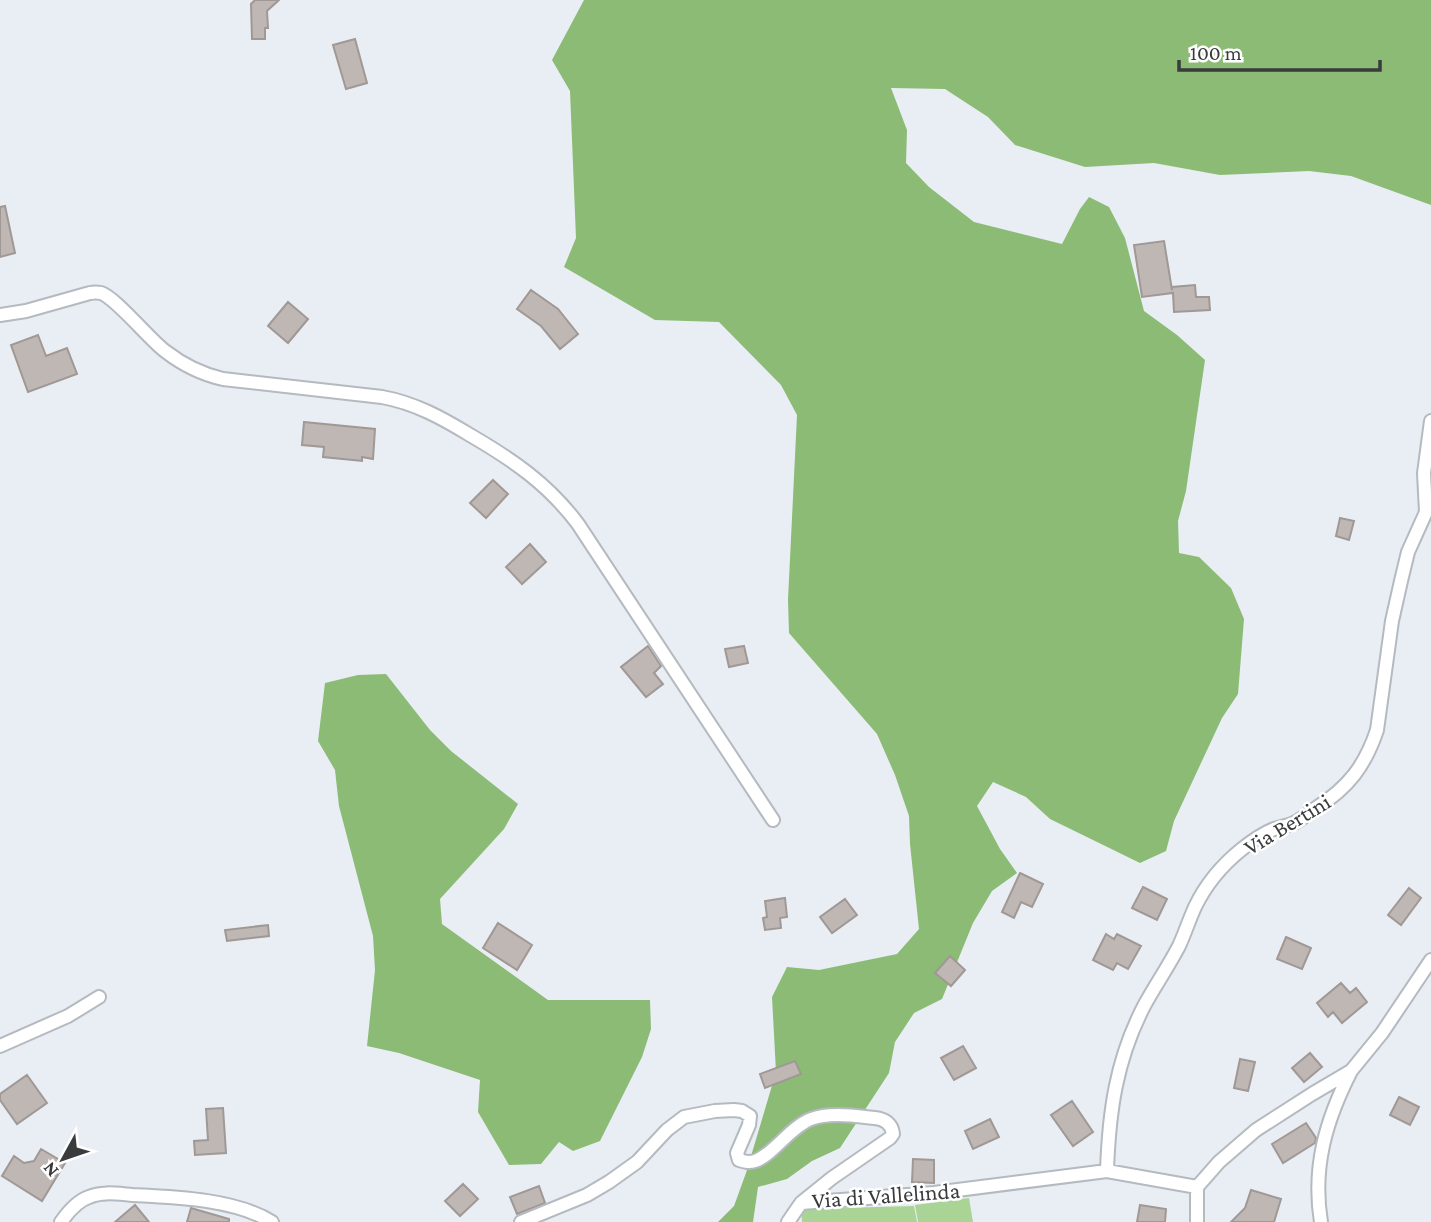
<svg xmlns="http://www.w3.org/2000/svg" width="1431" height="1222" font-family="'Crimson Pro',serif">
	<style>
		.green { fill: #a9d495 }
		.forest { fill: #8bbb75 }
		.building { fill: #bfb7b4; stroke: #a09895; stroke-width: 2 }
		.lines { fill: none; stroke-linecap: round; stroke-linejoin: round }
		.street-casing { stroke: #b4babf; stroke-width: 16 }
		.street { stroke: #fff; stroke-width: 12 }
		.labels { text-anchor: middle; stroke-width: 5; stroke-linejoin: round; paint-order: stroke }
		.street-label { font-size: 23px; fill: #393b3d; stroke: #fff }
	</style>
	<rect width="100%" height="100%" fill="#e9eef4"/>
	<path class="green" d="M969,1198L973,1222H918L915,1205Z
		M914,1206L917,1222H802L801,1209Z"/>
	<path class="forest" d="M584,0H1431V205L1351,176L1309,171L1220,175L1154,163L1085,167L1015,145L988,117L945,89L891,88L907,130L906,163L929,187L974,222L1062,244L1080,209L1089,197L1109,207L1125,238L1144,311L1177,335L1205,360L1186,491L1178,521L1179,553L1199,557L1231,588L1244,619L1238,694L1222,718L1174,821L1166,851L1140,863L1050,819L1026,797L993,782L977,806L1000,849L1017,873L992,891L973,923L942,999L914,1013L895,1042L889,1073L840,1148L812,1161L787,1179L758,1187L753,1222H718L734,1206L746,1173L776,1072L772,997L787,967L819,970L897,954L919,929L910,844L909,816L895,775L877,734L789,633L788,600L797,415L781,385L719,322L655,320L564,267L576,238L570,91L552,60Z
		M386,674L430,730L451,751L518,804L504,829L440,899L442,924L548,1000H650L651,1029L642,1057L600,1141L573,1151L559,1142L541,1164L509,1165L478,1112L480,1080L399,1053L367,1046L375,970L373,936L339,806L335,770L318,741L325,683L358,675Z"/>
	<path class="building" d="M255,0H279L267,11L268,28H265V39H252L251,4Z
		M355,39L367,83L346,89L333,45Z
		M5,206L15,253L0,257V207Z
		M1164,241L1172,290V287L1195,285L1196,297H1209L1210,310L1174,312L1173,293L1142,297L1134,245Z
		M531,290L558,309L578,334L560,349L541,326L517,309Z
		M288,302L308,319L288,343L268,326Z
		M38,335L46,356L67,348L77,374L28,392L11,345Z
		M304,422L375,429L373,459L362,457V461L323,457L324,447L302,445Z
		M493,480L508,494L486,518L470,503Z
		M1340,518L1354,521L1349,540L1336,536Z
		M530,544L546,562L522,584L506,567Z
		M648,646L661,666L654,673L663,684L646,697L621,667Z
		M744,646L748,663L729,667L725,649Z
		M1020,873L1043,884L1032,907L1021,902L1014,918L1002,912Z
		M1143,887L1167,899L1157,920L1132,908Z
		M1409,888L1421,898L1401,925L1388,915Z
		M785,898L787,917L780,918L781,928L765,930L763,918L767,917L765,901Z
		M845,899L857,915L832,933L820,917Z
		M498,923L532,945L517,970L483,948Z
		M268,925L269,936L227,941L225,930Z
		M1106,934L1114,939L1117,934L1141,946L1128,969L1117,963L1113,970L1093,960Z
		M1286,937L1311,948L1302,969L1277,959Z
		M950,956L965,970L951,986L935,973Z
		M1341,983L1350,993L1356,988L1367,1002L1342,1023L1333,1012L1328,1017L1317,1003Z
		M963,1046L976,1068L954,1080L941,1058Z
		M1310,1053L1322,1067L1304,1082L1292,1068Z
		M1240,1059L1255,1062L1248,1091L1234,1088Z
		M795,1061L801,1074L765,1088L760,1074Z
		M27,1075L47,1103L17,1124L0,1100V1094Z
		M1399,1097L1419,1107L1410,1125L1390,1115Z
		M1072,1101L1093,1132L1073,1146L1051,1115Z
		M223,1108L226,1153L195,1155L194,1141L208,1140L206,1109Z
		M990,1119L999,1137L973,1149L965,1131Z
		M1306,1123L1316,1138L1315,1143L1283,1163L1272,1144Z
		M41,1149L65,1163L42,1201L2,1176L14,1156L24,1163L34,1161Z
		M913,1159L934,1160V1183L912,1182Z
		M463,1184L478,1199L460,1216L445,1201Z
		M539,1186L545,1203L517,1214L510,1197Z
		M1251,1190L1281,1199L1274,1222H1231L1245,1208Z
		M135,1205L149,1222H115Z
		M1140,1205L1166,1209L1165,1222H1137Z
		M191,1208L229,1219V1222H187Z"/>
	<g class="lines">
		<defs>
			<path id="street" d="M0,315L26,311L90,293C95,292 96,292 101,293C116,298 149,339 165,351C183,365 201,374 223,379L382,397C415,403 442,418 470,435C513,460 548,484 578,524L773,820
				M0,1046L68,1016L99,997
				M1107,1171C1109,1112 1116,1060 1144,1006C1155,986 1168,967 1179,946C1185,933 1189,920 1195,907C1206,884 1222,865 1242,849C1252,841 1262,834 1274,829C1280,827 1287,826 1294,823C1302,819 1309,813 1316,808C1348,788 1365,766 1377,730L1392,621L1401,581L1408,552L1426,512L1424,473L1431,421
				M1197,1187V1222
				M61,1222C68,1212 77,1201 89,1197C102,1191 119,1194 133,1195C175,1197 235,1199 272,1222
				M521,1222L587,1195L609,1182L637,1162L667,1130L684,1117L715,1111L734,1110L742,1111L750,1116L749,1125L737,1153L739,1160C745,1162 749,1163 755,1161C773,1155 790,1127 811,1119C830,1112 855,1116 875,1118C885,1119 892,1124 893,1134L890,1138L832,1178L801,1203L934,1193L1107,1171L1197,1187L1219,1162L1256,1130L1312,1094L1351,1071L1382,1033L1431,960
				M788,1222L801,1203
				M1321,1222C1312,1167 1326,1120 1351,1071"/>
		</defs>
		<use href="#street" class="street-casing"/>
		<use href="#street" class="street"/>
	</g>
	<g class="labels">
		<g class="street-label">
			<text transform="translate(1287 824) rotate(-31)" y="8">Via Bertini</text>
			<text transform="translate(886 1195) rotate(-4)" y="8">Via di Vallelinda</text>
		</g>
	</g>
	<g transform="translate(63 1159) rotate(230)" stroke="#ffffff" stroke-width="5" paint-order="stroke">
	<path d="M0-5L12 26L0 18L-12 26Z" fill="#393b3d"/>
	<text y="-10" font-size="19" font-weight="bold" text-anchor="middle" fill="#393b3d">N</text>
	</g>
	<path d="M1179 60v10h201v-10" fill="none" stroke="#393b3d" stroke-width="3.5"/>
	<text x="1190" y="60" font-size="21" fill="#393b3d" stroke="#ffffff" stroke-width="5" paint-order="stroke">100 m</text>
</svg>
